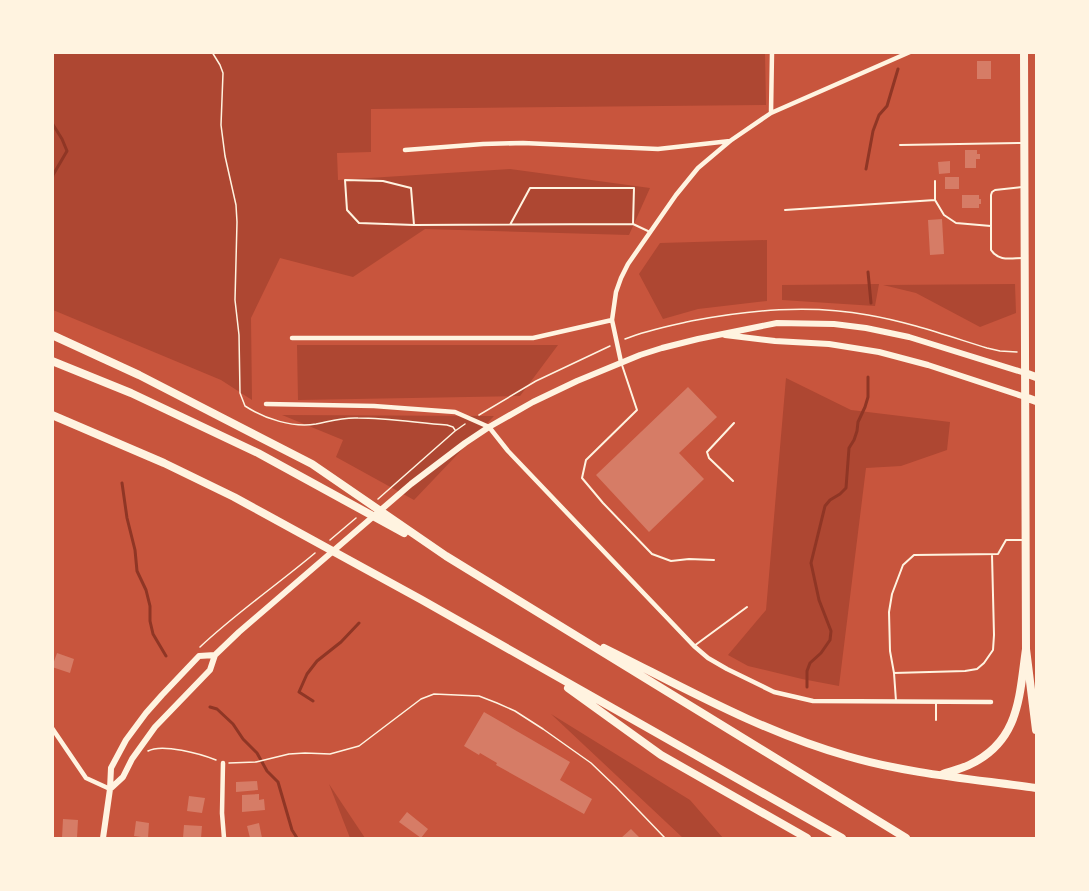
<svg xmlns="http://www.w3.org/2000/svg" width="1089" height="891" font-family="Raleway,sans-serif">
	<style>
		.green { fill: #ae4732 }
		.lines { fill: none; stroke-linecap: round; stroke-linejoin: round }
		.stream { stroke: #8f3625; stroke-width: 3 }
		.building { fill: #d67c66 }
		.path { stroke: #fff3e0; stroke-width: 1.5 }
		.service { stroke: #fff3e0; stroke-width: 2 }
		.minor { stroke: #fff3e0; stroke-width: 4.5 }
		.tertiary { stroke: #fff3e0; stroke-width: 6 }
		.primary { stroke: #fff3e0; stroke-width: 8 }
		.motorway { stroke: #fff3e0; stroke-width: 8 }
	</style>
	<rect width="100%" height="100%" fill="#c8553d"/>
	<path class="green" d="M53,53H765L766,105L371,109V152L337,153L338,180L510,169L650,188L629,235L425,229L353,277L280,258L251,318L252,400L221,380L53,310Z
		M767,240V301L698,309L663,319L639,274L660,243Z
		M879,284L875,306L782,300V285Z
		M1015,284L1016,313L980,327L916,293L883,285Z
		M297,345H558L520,396L298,400Z
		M786,378L851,410L950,422L947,450L901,466L866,468L839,686L802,679L748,666L728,655L766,610Z
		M282,415L494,416L414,500L336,457L343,440Z
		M551,714L690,800L723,838H683Z
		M329,784L365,838H350Z"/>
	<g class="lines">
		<path class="stream" d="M52,123L62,139L67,151L53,175L52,180
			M866,169L873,131L879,115L887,106L898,69
			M868,272L871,303
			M122,483L127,518L135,550L137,571L146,590L150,606V621L153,634L166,656
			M807,687V671L810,663L821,653L830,640L831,631L819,600L811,563L825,506L830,500L840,494L846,488L849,448L854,440L857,431L858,422L865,407L868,397V377
			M313,701L299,692L307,674L317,661L341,642L359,623
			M210,707L217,709L233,724L243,739L257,753L267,771L278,782L292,830L297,838"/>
	</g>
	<path class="building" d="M977,61H991V79H977Z
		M965,150H977V154H980V159H976V168H965Z
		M950,161V173L939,174L938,162Z
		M945,177H959V189H945Z
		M962,195H979V199H981V204H979V208H962Z
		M942,219L944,254L930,255L928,220Z
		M688,387L717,417L679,453L704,479L649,532L596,475Z
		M57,653L74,659L70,673L52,667Z
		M484,712L570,762L560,780L592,799L584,814L496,765L497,763L480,753L479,755L464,746Z
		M257,781L258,790L236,792V782Z
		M259,794V800L264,799L265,810L242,812V795Z
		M189,796L205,798L202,813L187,811Z
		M407,812L428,829L421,838L399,822Z
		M63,819L78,820L77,838H62Z
		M136,821L149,823L148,838L134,836Z
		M259,823L262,838H250L247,826Z
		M184,825L202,826L201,838H183Z
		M631,829L640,838H621Z"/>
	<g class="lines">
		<path class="path" d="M212,52L220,65L223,73L221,125L225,156L236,205L237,222L235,300L239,335L240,393L245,406C265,419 293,428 316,424C331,421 344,417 358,418C388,418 418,423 447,425L453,427L455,430
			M625,339C647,330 669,326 691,321C749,310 809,304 868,315C909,322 948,336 987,348L1000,351L1017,352
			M479,415L536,381L610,346
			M378,499L455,431L465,424
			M330,540L356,518
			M200,647C236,613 277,585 315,553
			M148,751C162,743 201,754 216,760
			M229,763L256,762L289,754L305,753L330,754L359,746L421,699L434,694L479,696L497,703L515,711L543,729L591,763L616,787L665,838"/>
		<path class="service" d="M900,145L1022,143
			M935,181V200L944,215L956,223L991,226
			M1022,187L995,190L992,192L991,195V250C999,262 1011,258 1024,258
			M785,210L935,200
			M511,223L530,188H634L633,224
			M414,225L411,188L383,181L345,180L347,210L359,223L414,225L633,224L650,232
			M622,365L637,410L586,460L582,478L603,503L652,554L671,561L689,559L714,560
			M733,481L709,458L707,452L734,423
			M694,646L747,607
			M894,673L965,671L977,669L984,663L993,650L994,635L992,555
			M896,701L894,673L890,651L889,612L892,594L903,565L914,555L998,554L1006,540H1023
			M936,701V720"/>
		<path class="minor" d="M771,113L772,52
			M405,150L483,144L523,143L658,149L730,141
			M292,338H533L612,320
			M621,362L612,320L616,292L621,278L628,264L676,195L698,168L730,141L771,113L910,52
			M266,404L374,406L455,412L489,427L508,451L694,646L708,658L727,669L774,692L813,701L991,702
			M52,728L86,778L110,789
			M223,763L222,813L224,838"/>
		<path class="tertiary" d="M725,335L775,341L829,344L879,352L928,365L1025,397
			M110,789L123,777L132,759L155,727L210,670L215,655L239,632L411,484L465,443L489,427L533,402L577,381L640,355L662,348L698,339L777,323L834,324L866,328L909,337L1025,373
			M103,838L110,789L111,768L126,740L146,713L162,695L199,656L215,655"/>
		<path class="primary" d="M1024,52L1026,649L1036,730
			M1025,373L1036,377
			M1025,397L1036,401"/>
		<path class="motorway" d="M52,335L139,375L312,464L446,556L906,838
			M52,361L131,393L258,453L404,533
			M52,415L164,463L234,497L422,600L842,838
			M604,648C683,687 762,732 847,756C909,774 973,779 1036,788
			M568,688L661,755L807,838
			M943,774C951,771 961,769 969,765C1020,741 1019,697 1026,649"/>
	</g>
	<rect width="1089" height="891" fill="none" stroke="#fff3e0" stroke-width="108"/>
</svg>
